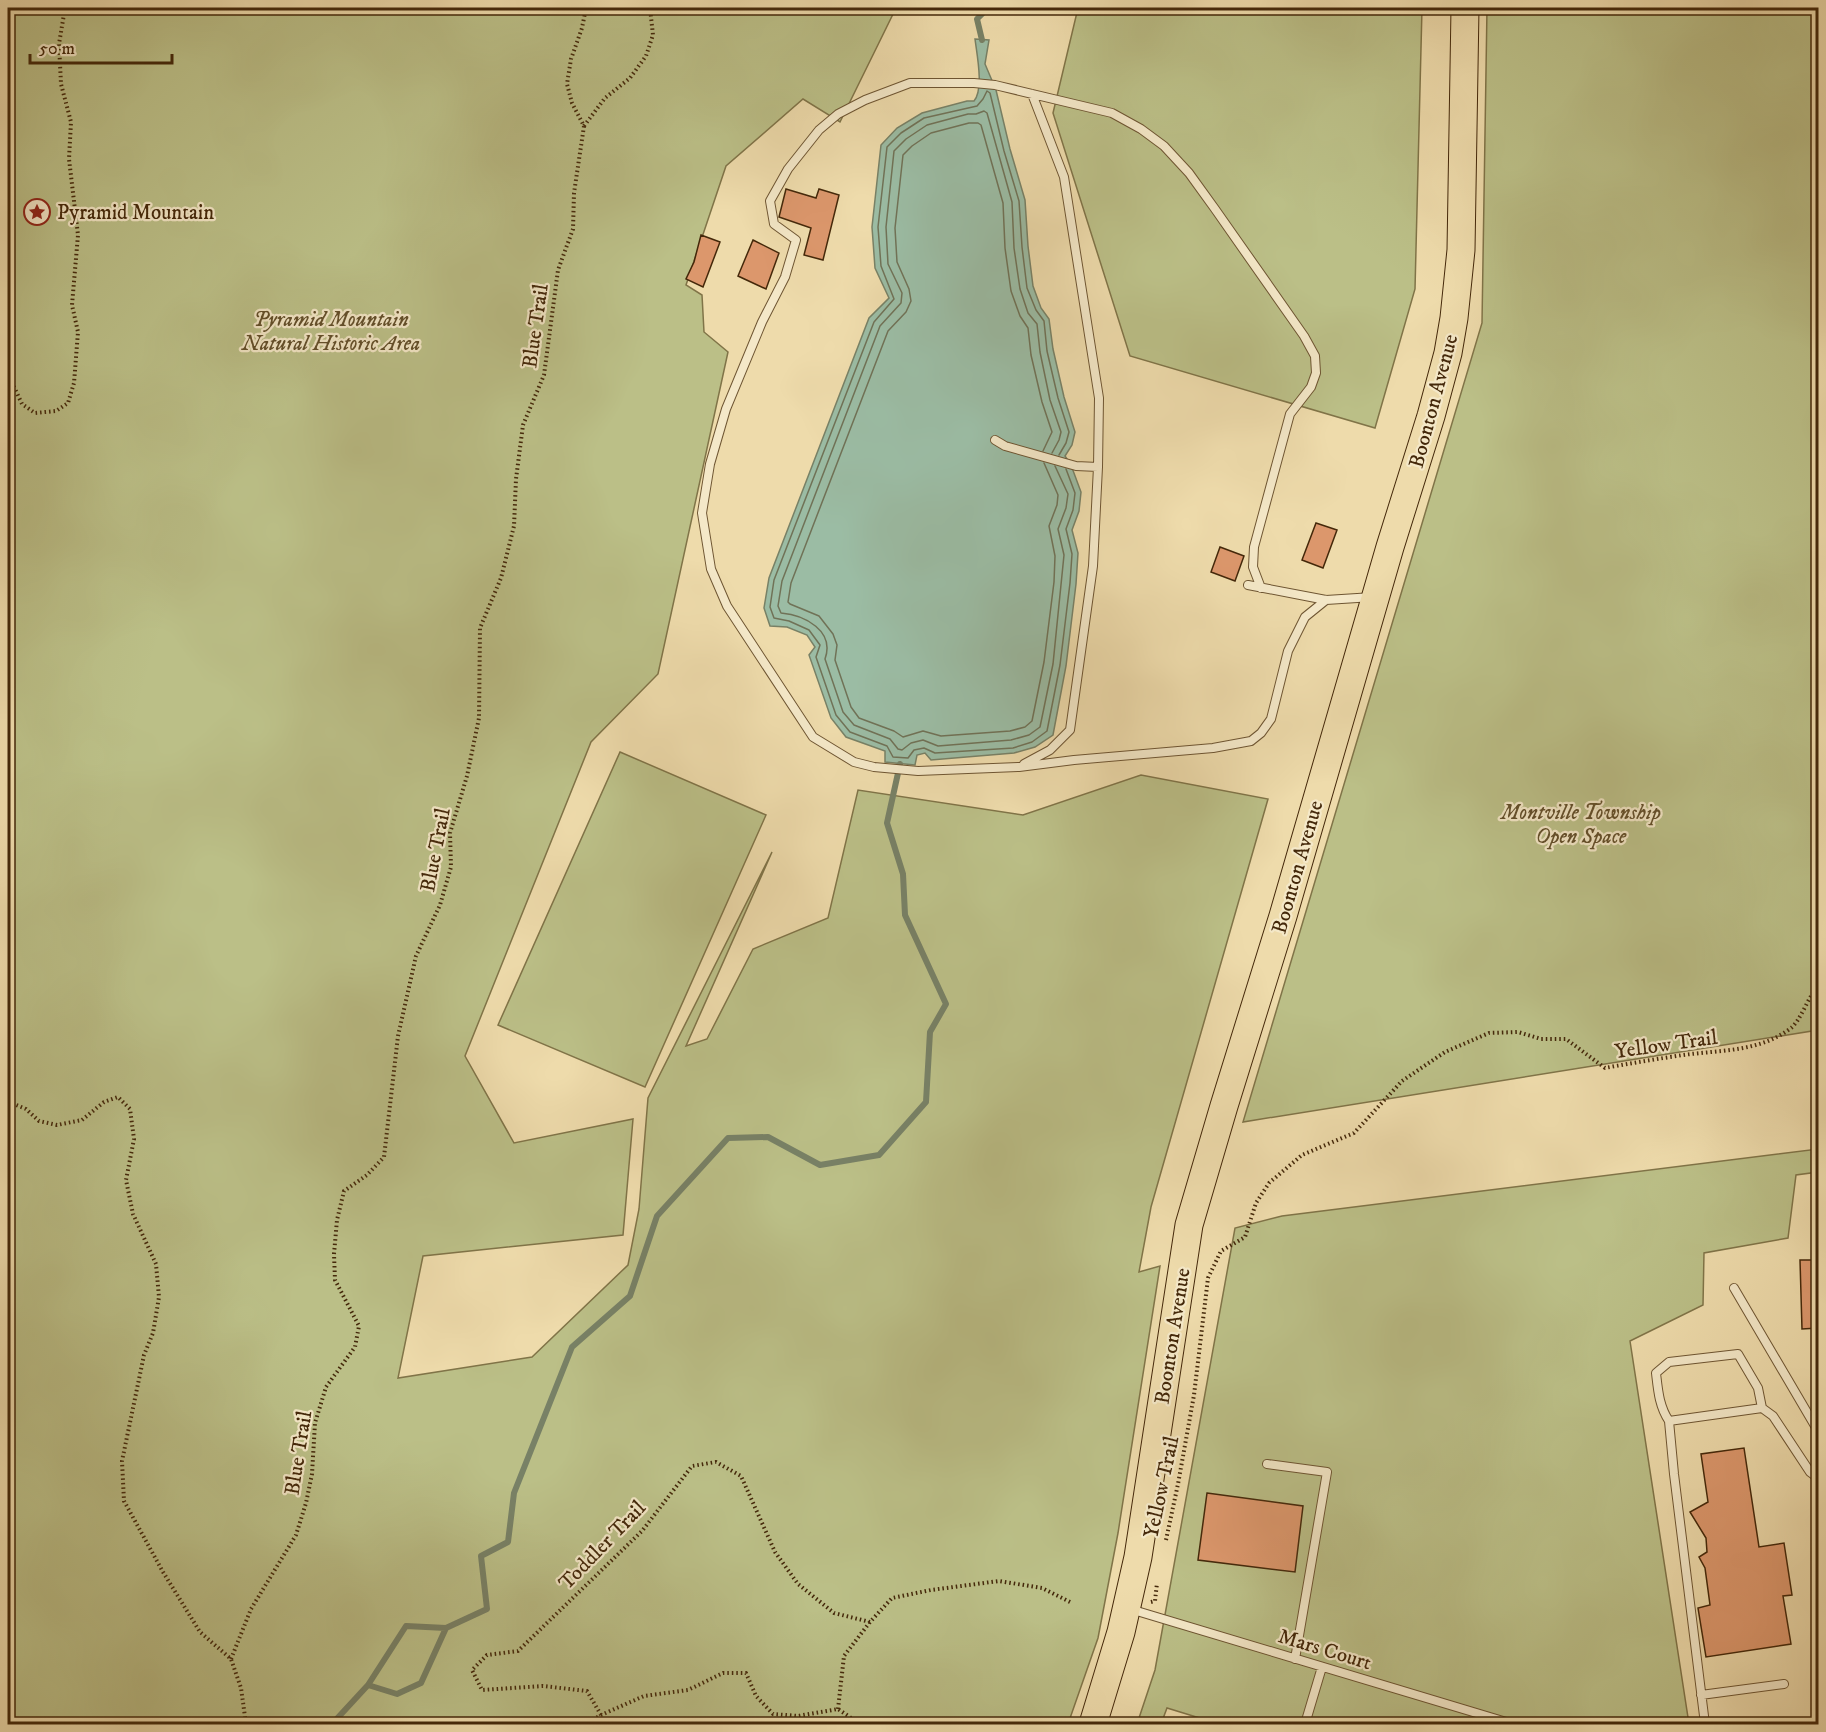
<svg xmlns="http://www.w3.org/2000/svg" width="1826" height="1732" font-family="'IM FELL DW Pica',serif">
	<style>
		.green { fill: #bbbf87; stroke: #807448; stroke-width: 1.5 }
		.water { fill: #9bbca4; stroke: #788166; stroke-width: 1.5 }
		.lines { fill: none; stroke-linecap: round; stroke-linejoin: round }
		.shore { stroke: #707257; stroke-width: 1.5 }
		.stream { stroke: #788166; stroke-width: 6 }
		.building { fill: #dc976c; stroke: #44280a; stroke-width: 1.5 }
		.service-casing { stroke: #6e5532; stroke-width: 10 }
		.primary-casing { stroke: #44280a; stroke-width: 29 }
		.path { stroke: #44280a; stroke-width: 4; stroke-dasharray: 1.5 3; stroke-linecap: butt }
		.service { stroke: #f4e8c8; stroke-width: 8 }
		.primary { stroke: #eedbab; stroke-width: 27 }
		.labels { text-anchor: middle; stroke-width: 4.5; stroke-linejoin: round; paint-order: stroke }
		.poi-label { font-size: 21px; fill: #44280a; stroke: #f4e8c8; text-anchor: start }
		.park-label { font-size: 21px; font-style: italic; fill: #624e29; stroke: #f4e8c8 }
		.street-label { font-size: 21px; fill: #44280a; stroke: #f4e8c8 }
	</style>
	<rect width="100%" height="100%" fill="#eedbab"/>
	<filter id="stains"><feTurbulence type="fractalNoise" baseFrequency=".00333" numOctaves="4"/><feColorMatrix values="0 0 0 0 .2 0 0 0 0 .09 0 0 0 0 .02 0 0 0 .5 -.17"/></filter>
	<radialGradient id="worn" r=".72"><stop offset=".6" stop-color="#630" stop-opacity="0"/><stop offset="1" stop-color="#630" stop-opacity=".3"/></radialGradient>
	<path class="green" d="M8,8H896L840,122L803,99L726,166L686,285L702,295L704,332L728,352L658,674L591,742L465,1056L514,1143L633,1119L623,1235L423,1256L398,1378L532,1357L628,1265L639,1209L648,1098L772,852L686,1046L707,1039L753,949L828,918L858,790L1023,815L1141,775L1268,799L1151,1207L1139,1272L1160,1266L1118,1533L1098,1638L1068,1724H8Z
		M1078,8H1422L1415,289L1375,428L1130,356L1053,113Z
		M1487,8H1818V1030L1243,1122L1482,323Z
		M620,752L766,815L645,1087L498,1025Z
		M1818,1149V1172L1796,1175L1788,1238L1704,1253L1703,1305L1630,1341L1689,1724H1219L1167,1708L1161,1724H1137L1155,1670L1235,1228L1282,1216Z"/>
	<path class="water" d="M975,39L989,40L985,64L996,90L1010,149L1025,200L1028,246L1033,286L1041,308L1049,319L1053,349L1064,397L1075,432L1072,445L1065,456L1071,465L1081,492L1079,511L1072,530L1078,553L1076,584L1066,666L1053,735L1035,747L1014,753L931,760L925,753L917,755L915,765L885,762V751L846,737L831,718L809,655L815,647L807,635L787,627L770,626L764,608L769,578L869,318L889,298L875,268L872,227L881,145L897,128L922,113L967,101H974C984,89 977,55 975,39Z"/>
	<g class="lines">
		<path class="shore" d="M1043,451L1052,432L1042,402L1031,355L1028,328L1020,316L1011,291L1005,248L1003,203L981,125L978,123H969L931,133L912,146L903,155L895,228L897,262L909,289L911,301L906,312L888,331L791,583L788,602L790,604L819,616L833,634L837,645L835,660L851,707L859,718L894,731L903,737L923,731L941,736L1010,731L1025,727L1032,721L1044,662L1054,582L1055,556L1049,526L1057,505L1058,495L1044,463
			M1052,453L1059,440L1061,432L1050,400L1040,352L1037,324L1028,313L1020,289L1014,248L1012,202L987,113L984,111L976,114H968L927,125L906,139L894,151L886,227L888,264L902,293L901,303L880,326L782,581L778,606L781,613C805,615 835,631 825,659L843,712L854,725L890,739L898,749L902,750L911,743L923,740L938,746L1011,740L1029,735L1040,727L1053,664L1064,555L1058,529L1066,508L1068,494L1055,466
			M1059,455L1066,443L1069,432L1058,398L1047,351L1044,321L1036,310L1027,288L1022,247L1019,201L1004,151L990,93L987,91L983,99L977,106L924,118L901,133L887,147L878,227L881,266L894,299L874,322L774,580L770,607L774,618L789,621L809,630L820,645L816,657L836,715L850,732L887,746L893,757L908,758L914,750L924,748L935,753L1013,748L1032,742L1047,731L1060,665L1070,583L1072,554L1066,529L1073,510L1075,493L1066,469"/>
		<path class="stream" d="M982,40L977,19L988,8
			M368,1685L406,1626L446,1628
			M332,1724L368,1685L397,1694L421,1683L446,1628L487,1609L481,1556L508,1542L514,1493L572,1347L630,1296L657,1216L728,1138L768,1137L820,1165L879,1155L926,1102L930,1032L946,1004L905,915L903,874L887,823L900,764"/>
	</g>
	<path class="building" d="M786,189L816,198L819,189L839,195L823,260L804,255L811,228L779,217Z
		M701,235L720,242L703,287L686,279L694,262Z
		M753,240L779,253L766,289L738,276Z
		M1316,523L1337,530L1323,568L1302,560Z
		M1220,547L1244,556L1235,581L1211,572Z
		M1800,1260H1818V1328L1802,1329Z
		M1744,1448L1759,1547L1784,1543L1792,1595L1783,1596L1791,1644L1706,1657L1698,1608L1710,1605L1705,1568L1699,1557L1707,1552L1706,1538L1690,1512L1708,1502L1701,1454Z
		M1207,1493L1303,1506L1295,1572L1198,1560Z"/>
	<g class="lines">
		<defs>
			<path id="service" d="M995,440L1005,446L1076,466L1098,467
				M1248,585L1326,600L1373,597
				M1261,588L1253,567L1254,547L1290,414L1311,387L1316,373L1315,356L1304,336L1215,209L1189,173L1164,146L1141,129L1112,113L995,85L974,83H910L865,100L838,114L819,130L788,169L770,201L774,224L796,240L785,277L762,322L726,409L710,464L702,513L711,569L727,606L813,737L854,762L874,767L918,771L1019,767L1074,760L1213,748L1251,741L1261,733L1271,719L1288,651L1305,617L1326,600
				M1024,764L1050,750L1070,730L1093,566L1098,467L1099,398L1064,177L1032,94
				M1734,1288L1818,1431
				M1669,1421C1659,1406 1658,1390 1656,1373L1669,1362L1738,1354L1758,1388L1762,1408
				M1267,1464L1327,1472L1295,1659
				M1130,1609L1513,1724
				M1701,1695L1784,1684
				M1305,1724L1322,1667
				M1705,1724L1674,1474L1669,1421L1762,1408L1773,1416L1810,1472L1818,1478"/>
			<path id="primary" d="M1093,1724L1121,1632L1138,1557L1189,1225L1224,1106L1283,916L1390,547L1431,416L1448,353L1454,318L1461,250L1465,8"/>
		</defs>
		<use href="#service" class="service-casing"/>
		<use href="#primary" class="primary-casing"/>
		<path class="path" d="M584,126L605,98L630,78L646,56L653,35L650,8
			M8,374L22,404L35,413L56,411L68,403L74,383L78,332L72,305L78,235L69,159L71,122L61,84L59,44L65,8
			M8,1106L14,1104L26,1109L39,1121L57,1125L82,1120L104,1102L118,1097L130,1109L134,1139L126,1180L133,1214L156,1264L159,1297L153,1333L144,1355L122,1461L124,1501L163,1572L200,1632L231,1659L241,1688L246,1724
			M1166,1540L1178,1484L1194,1395L1208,1278L1221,1251L1245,1237L1256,1203L1269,1183L1302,1155L1354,1133L1402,1081L1445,1052L1489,1033L1518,1032L1541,1039H1566L1605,1068C1631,1063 1657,1059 1683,1055C1720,1050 1760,1052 1791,1028C1801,1020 1808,997 1818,986
			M1151,1602L1155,1601L1157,1583
			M231,1659L251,1609L296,1535L306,1503L312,1474L315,1423L326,1387L355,1347L359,1326L335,1280L334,1254L337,1220L344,1191L367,1175L384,1157L398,1036L416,956L440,905L451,867L450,833L467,776L479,718L480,628L501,578L514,526L516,479L523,425L544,375L558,270L573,229L574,193L584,126L572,103L567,84L571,59L582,28L586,8
			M838,1709L844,1656L870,1622L892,1598L931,1590L999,1581L1042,1588L1070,1602
			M601,1715L587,1691L543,1686L482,1690L472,1670L487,1655L518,1651L642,1531L692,1466L716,1462L741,1476L775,1552L798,1584L834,1613L870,1622
			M585,1724L601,1715L644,1696L688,1690L723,1673H746L756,1696L773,1714L798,1716L838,1709L860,1724"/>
		<use href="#service" class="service"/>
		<use href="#primary" class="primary"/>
	</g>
	<defs>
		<symbol id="sight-ring" viewBox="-11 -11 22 22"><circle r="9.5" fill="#f4e8c8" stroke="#8f2418" stroke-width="1.5"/><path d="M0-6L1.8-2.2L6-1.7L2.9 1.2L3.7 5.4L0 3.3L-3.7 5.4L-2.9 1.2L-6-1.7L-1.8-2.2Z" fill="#8f2418"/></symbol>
	</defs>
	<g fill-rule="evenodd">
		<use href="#sight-ring" x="22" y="197" width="30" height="30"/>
	</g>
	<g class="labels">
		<g class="poi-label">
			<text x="57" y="219">Pyramid Mountain</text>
		</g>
		<g class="park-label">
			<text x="331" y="326">Pyramid Mountain<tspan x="331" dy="24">Natural Historic Area</tspan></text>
			<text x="1581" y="819">Montville Township<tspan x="1581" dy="24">Open Space</tspan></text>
		</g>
		<g class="street-label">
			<text transform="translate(535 326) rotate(-82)" y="7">Blue Trail</text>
			<text transform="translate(1433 401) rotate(-75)" y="7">Boonton Avenue</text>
			<text transform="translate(435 850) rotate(-79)" y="7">Blue Trail</text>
			<text transform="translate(1297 867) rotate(-74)" y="7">Boonton Avenue</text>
			<text transform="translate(1666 1044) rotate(-8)" y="7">Yellow Trail</text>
			<text transform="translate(1172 1336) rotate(-81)" y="7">Boonton Avenue</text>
			<text transform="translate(298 1453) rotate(-81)" y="7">Blue Trail</text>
			<text transform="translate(1161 1487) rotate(-78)" y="7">Yellow Trail</text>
			<text transform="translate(602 1545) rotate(-46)" y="7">Toddler Trail</text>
			<text transform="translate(1325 1649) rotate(17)" y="7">Mars Court</text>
		</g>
	</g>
	<rect width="1826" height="1732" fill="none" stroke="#eedbab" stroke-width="30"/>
	<rect x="9" y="9" width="1808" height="1714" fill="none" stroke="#44280a" stroke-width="3"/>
	<rect x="15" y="15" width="1796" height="1702" fill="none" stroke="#44280a" stroke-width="1.5"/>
	<path d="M30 54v9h142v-9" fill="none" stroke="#44280a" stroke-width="3"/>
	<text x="39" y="54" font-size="18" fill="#44280a" stroke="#f4e8c8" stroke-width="4.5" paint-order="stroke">50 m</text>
	<rect width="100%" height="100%" filter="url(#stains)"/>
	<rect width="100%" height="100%" fill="url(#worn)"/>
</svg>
